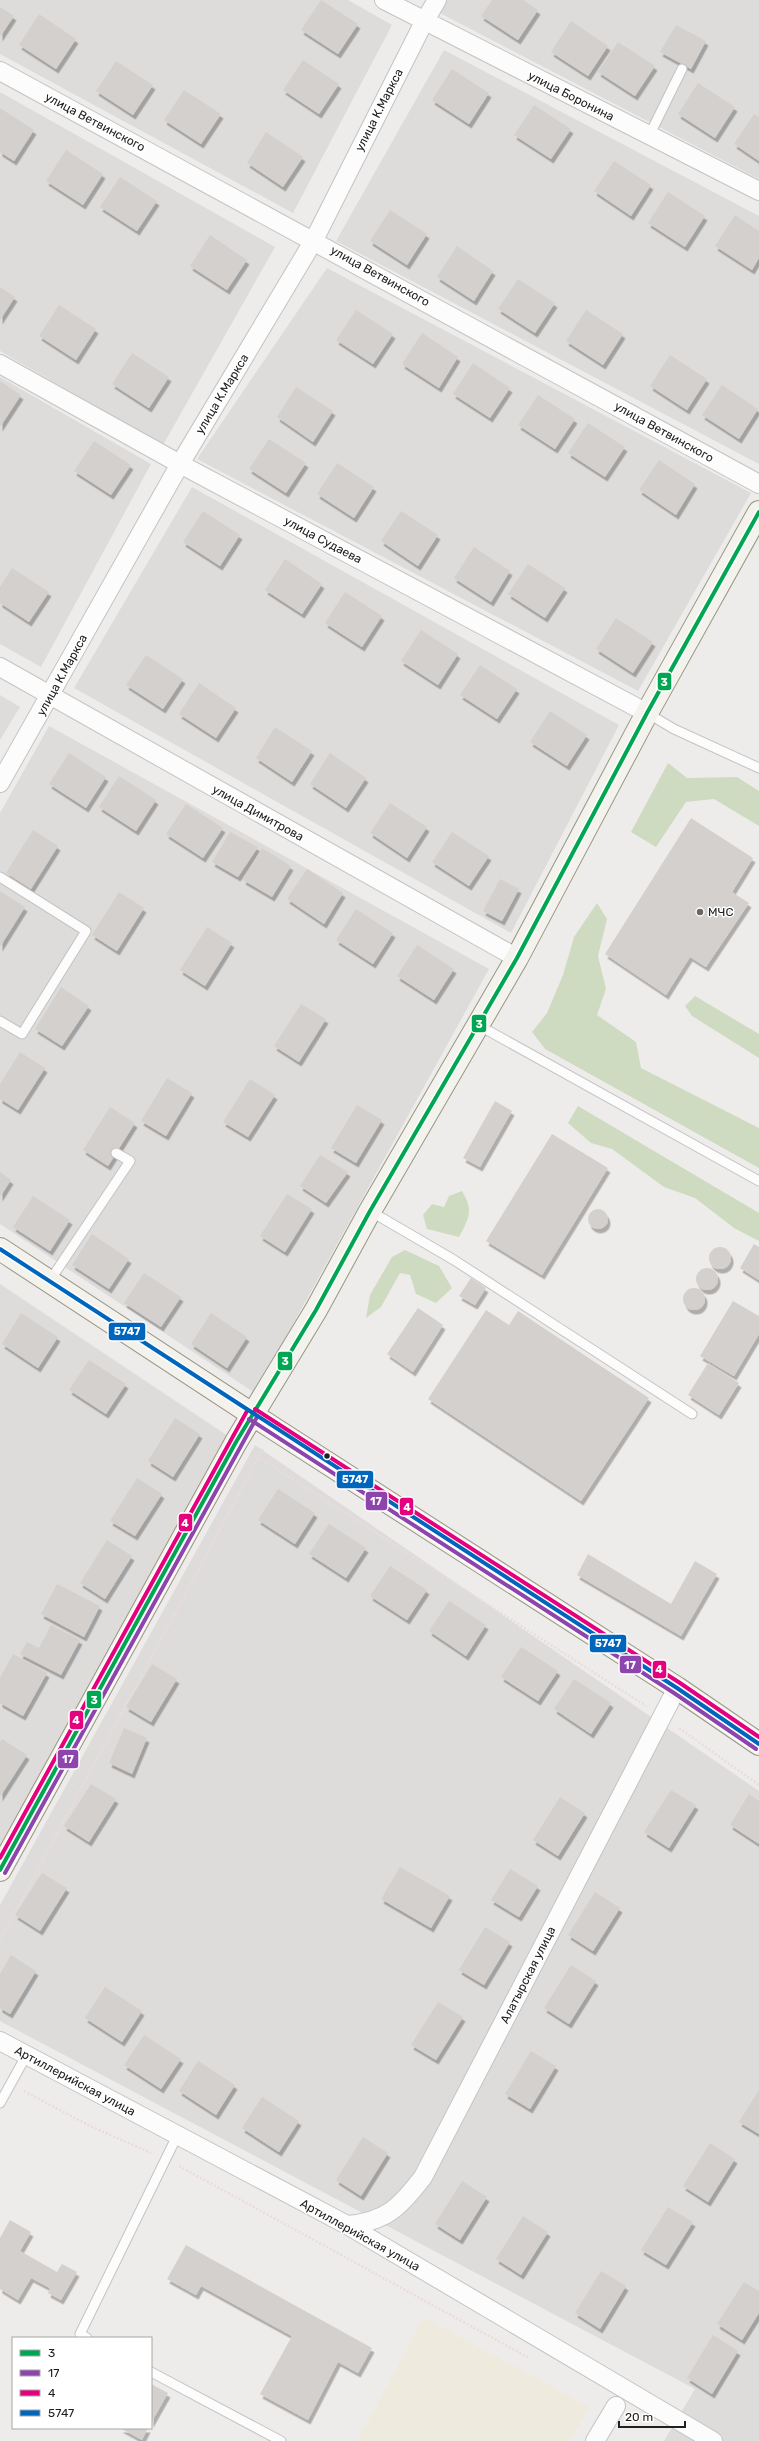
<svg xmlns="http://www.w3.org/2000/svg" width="759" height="2441" font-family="Rubik,sans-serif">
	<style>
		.residential { fill: #dddcdb }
		.farmland { fill: #eeebde }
		.forest { fill: #cfdbc0 }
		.building { fill: #d3d0ce; filter: url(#shadow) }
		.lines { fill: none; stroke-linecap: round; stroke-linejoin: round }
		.lane-casing { stroke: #c4c3c2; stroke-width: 11 }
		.street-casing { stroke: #c4c3c2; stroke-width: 20 }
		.secondary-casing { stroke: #989682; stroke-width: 24 }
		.path { stroke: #ebdbdc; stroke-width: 2.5; stroke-dasharray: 2 2; stroke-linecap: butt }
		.lane { stroke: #fcfcfc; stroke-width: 9 }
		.street { stroke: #fcfcfc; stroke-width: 18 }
		.secondary { stroke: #f4f2ec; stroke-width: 22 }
		.bus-1-casing { stroke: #fff; stroke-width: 7 }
		.bus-2-casing { stroke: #fff; stroke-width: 7 }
		.bus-3-casing { stroke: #fff; stroke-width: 7 }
		.bus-4-casing { stroke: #fff; stroke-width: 7 }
		.bus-1 { stroke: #00a651; stroke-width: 4 }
		.bus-2 { stroke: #8e44ad; stroke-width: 4 }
		.bus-3 { stroke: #e5007d; stroke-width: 4 }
		.bus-4 { stroke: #0065bd; stroke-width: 4 }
		.poi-dot { fill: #686767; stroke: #fff; stroke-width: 1.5 }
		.bus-dot { fill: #202020; stroke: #fff; stroke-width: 1.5 }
		.labels { text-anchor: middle; stroke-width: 3; stroke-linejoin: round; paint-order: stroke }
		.street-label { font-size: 12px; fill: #202020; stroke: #fff }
		.poi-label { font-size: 12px; fill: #202020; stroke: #fff; text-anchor: start }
		.line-badge { stroke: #fff; stroke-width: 1.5 }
		.badge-label { font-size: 11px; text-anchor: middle; font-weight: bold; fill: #fff }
	</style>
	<defs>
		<filter id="shadow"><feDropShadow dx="2.5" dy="4.5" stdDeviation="0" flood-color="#0004"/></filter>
	</defs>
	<rect width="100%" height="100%" fill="#eeecea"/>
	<path class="residential" d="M0,0H348L392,25L293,213L0,54Z
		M446,0H759V179L438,12Z
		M444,50L759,216V464L336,241Z
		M0,92L275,247L163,445L0,351Z
		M327,268L751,493L638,691L197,459Z
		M0,377L151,464L41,667L0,644Z
		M192,487L619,725L511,933L74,688Z
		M0,695L20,707L0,740Z
		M49,726L489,969L255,1393L0,1224V813Z
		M0,1284L228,1436L0,1848Z
		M255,1445L759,1791V2441H664L695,2389L0,2021V1905Z"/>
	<path class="farmland" d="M424,2317L590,2407L570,2441H357Z"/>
	<path class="forest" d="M668,763L687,778L737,777L759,791V826L714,799L686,802L656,847L631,832Z
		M597,903L607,919L598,956L606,989L597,1015L636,1042L641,1068L759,1128V1168L545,1049L532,1032L547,1013L563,975L574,937Z
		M695,996L759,1034V1058L692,1016L685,1006Z
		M578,1106L759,1213V1241L734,1228L695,1198L664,1187L612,1149L591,1143L568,1123Z
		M462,1191C474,1211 469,1218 459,1237L427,1229L423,1215L432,1204L444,1207L449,1196Z
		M405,1250L439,1266L452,1288L436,1303L416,1294L410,1275L400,1273L381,1307L366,1318L370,1295L392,1257Z"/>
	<path class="building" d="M321,0L358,24L338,54L301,30Z
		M492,0H523L538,10L518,40L481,16Z
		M0,7L14,16L0,37Z
		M39,14L76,39L56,69L19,45Z
		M571,21L608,46L588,76L551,52Z
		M676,25L706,41L691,69L660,52Z
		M618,42L655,66L635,96L598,72Z
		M303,60L339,84L319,114L283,90Z
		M116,61L153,85L133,115L96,91Z
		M452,69L489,93L469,124L432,100Z
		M698,83L735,107L715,138L678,114Z
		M184,90L221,114L201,144L164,120Z
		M534,105L571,129L551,159L514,135Z
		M0,108L34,130L14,161L0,152Z
		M754,114L759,117V161L734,144Z
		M266,132L303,157L283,187L247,163Z
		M66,150L103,174L83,205L46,181Z
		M614,161L651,185L631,216L594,191Z
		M120,177L157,201L137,231L100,207Z
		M668,192L705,216L685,247L648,223Z
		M390,210L427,234L407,265L370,241Z
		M735,215L759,231V258L752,270L715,246Z
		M210,235L247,260L227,290L190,266Z
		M457,246L493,271L474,301L437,277Z
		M518,279L555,303L535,333L498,309Z
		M0,287L15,297L0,320Z
		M59,305L96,329L76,360L39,336Z
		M356,310L393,334L373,364L336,340Z
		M586,310L623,334L603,365L566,341Z
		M422,333L458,357L439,388L402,364Z
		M132,353L169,377L149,408L112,384Z
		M670,355L707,379L687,410L650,386Z
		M473,363L510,388L490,418L453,394Z
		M0,381L21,395L0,427Z
		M722,385L758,409L739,439L702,415Z
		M296,387L333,411L313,442L277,417Z
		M538,395L575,419L555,449L518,425Z
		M588,423L625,447L605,477L568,453Z
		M269,439L306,463L286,493L249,469Z
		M94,441L131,465L111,495L74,471Z
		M659,460L695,484L676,515L639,490Z
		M337,463L374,487L354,518L317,494Z
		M203,511L240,535L220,566L183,542Z
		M401,511L438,535L418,566L381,541Z
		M474,547L510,571L491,602L454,578Z
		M285,559L322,584L302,614L265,590Z
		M528,564L565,588L545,618L508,594Z
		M12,568L49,592L29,622L0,603V587Z
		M345,592L382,616L362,647L325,623Z
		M616,618L653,642L633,673L596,649Z
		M421,630L458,654L438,685L401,661Z
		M146,655L183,679L163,709L126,685Z
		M480,665L517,689L497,719L460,695Z
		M199,683L236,708L216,738L179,714Z
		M550,711L587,735L567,766L530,742Z
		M275,727L312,751L292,782L256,758Z
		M69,753L106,777L86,808L49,784Z
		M330,753L366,778L346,808L310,784Z
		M119,776L156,800L136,831L99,807Z
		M390,803L427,827L407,858L370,833Z
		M186,804L223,828L203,858L166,834Z
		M691,818L753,858L732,892L749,903L706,967L690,957L666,995L605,954Z
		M33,830L58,846L31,889L6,873Z
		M230,832L258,847L238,877L212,862Z
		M452,832L489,856L469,886L432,862Z
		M262,848L291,866L272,897L243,880Z
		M307,869L343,893L324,924L287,899Z
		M500,879L519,889L502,921L483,911Z
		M0,891L25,907L0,947Z
		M119,892L144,908L117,951L92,935Z
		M356,909L393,933L373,964L336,940Z
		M207,927L232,943L205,986L180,970Z
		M417,945L454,969L434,1000L397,976Z
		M61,987L89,1006L62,1046L35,1029Z
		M301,1004L326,1019L299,1062L274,1046Z
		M20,1052L45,1068L18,1110L0,1099V1084Z
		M167,1078L192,1093L166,1136L141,1121Z
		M250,1079L275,1095L248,1137L223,1122Z
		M495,1101L512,1111L480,1167L463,1158Z
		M357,1105L382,1120L356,1163L331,1148Z
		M110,1107L135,1123L108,1166L83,1150Z
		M552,1134L608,1168L542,1275L486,1241Z
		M320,1155L348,1172L326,1203L300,1186Z
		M0,1172L11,1180L0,1197Z
		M287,1194L312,1209L285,1252L260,1236Z
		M33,1196L70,1220L50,1251L13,1227Z
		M588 1219a10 10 0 1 1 20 0a10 10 0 1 1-20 0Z
		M92,1234L129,1259L109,1289L72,1265Z
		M754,1244L759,1247V1280L740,1268Z
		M709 1258a11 11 0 1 1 22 0a11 11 0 1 1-22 0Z
		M696 1279a11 11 0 1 1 22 0a11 11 0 1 1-22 0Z
		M144,1273L181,1297L161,1327L124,1303Z
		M471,1278L486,1288L475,1305L459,1296Z
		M683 1299a11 11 0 1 1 22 0a11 11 0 1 1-22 0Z
		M733,1301L759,1316V1334L734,1376L700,1356Z
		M418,1308L443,1325L413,1372L387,1354Z
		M486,1310L509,1325L518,1311L649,1398L581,1501L428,1399Z
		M21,1313L58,1337L38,1368L2,1344Z
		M211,1313L247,1337L227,1368L191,1344Z
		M89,1360L126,1384L106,1414L69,1390Z
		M708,1363L739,1383L719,1415L688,1395Z
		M175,1418L200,1434L173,1477L148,1461Z
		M137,1478L162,1494L135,1536L110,1521Z
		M278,1489L315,1513L295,1544L258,1520Z
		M329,1524L366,1548L346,1578L309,1554Z
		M107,1540L132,1556L105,1599L80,1583Z
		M588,1554L671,1604L695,1561L717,1574L681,1636L577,1575Z
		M390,1566L427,1590L407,1620L370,1596Z
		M57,1584L100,1606L84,1637L41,1614Z
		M449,1601L486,1625L466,1656L429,1631Z
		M51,1625L80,1640L61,1675L20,1654L27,1642L39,1648Z
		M521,1647L558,1671L538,1701L501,1677Z
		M13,1654L47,1673L23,1716L0,1703V1678Z
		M152,1664L177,1679L151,1722L126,1707Z
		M574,1679L611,1703L591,1734L554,1709Z
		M124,1728L147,1738L132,1774L109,1763Z
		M2,1739L27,1755L0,1797V1742Z
		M91,1784L116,1799L89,1842L64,1826Z
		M671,1790L696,1805L669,1848L644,1832Z
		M749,1794L759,1801V1844L730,1825Z
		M560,1797L585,1813L558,1856L533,1840Z
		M400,1867L450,1896L431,1928L381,1899Z
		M510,1869L538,1886L519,1917L491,1900Z
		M42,1873L67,1888L40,1931L15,1915Z
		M595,1892L620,1908L593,1951L568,1935Z
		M485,1927L510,1942L484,1985L459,1970Z
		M11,1955L36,1971L10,2014L0,2008V1974Z
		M571,1965L596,1981L569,2024L544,2008Z
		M105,1987L142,2011L122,2042L85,2018Z
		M438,2002L463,2017L436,2060L411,2045Z
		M144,2035L181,2059L161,2089L124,2065Z
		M531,2051L556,2066L530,2109L505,2094Z
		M198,2061L235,2085L216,2115L179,2091Z
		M759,2090V2134L739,2122Z
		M262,2097L299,2121L279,2152L242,2128Z
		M363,2137L388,2153L361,2196L336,2180Z
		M710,2143L735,2159L708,2202L683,2186Z
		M462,2181L487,2197L460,2240L435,2224Z
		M668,2207L693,2222L666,2265L641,2250Z
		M523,2216L548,2232L521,2275L496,2259Z
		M10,2220L31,2232L20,2251L57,2272L62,2264L77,2272L61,2300L48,2293L50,2288L31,2278L18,2300L0,2289V2238Z
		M186,2245L372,2348L358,2373L338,2362L308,2420L260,2394L292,2336L201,2286L196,2295L167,2279Z
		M601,2271L626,2286L600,2329L575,2313Z
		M744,2282L759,2291V2313L742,2340L717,2324Z
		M713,2335L738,2351L712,2394L687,2378Z
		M151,2384L168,2393L151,2423Z
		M120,2428H148L142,2440Z"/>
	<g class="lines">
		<defs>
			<path id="lane" d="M649,136L682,69
				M647,713L674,729L759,768
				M0,877L86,931L22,1034L0,1021
				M478,1025L759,1181
				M370,1211L454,1260L692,1414
				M49,1282L130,1161L116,1153
				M0,2103L26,2056
				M87,2338L80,2334L177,2136
				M151,2372L281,2441"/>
			<path id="street" d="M384,0L759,191
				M0,71L759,484
				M0,364L180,464L647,713
				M0,667L517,958
				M0,783L180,464L314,240L424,22L437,0
				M0,2041L347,2225L713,2441
				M347,2225C386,2222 400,2207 423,2177L677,1688
				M595,2441L616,2406"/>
			<path id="secondary" d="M0,1249L276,1430L677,1688L759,1744
				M0,1870L236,1442L316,1310L370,1211L517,958L647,713L759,512"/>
		</defs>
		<use href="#lane" class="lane-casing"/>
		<use href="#street" class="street-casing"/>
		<use href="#secondary" class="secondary-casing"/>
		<path class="path" d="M258,1457L646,1706
			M679,1728L759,1785
			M0,1940L263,1449
			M24,2091L90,2126L151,2153
			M179,2166L529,2358"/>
		<use href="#lane" class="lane"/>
		<use href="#street" class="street"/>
		<use href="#secondary" class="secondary"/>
		<defs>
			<path id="bus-1" d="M0,1870L236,1442L316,1310L370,1211L517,958L647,713L759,512"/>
			<path id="bus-2" d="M249,1419L674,1693L756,1749
				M5,1873L257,1417"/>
			<path id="bus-3" d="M255,1409L680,1683L759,1737
				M0,1858L247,1411"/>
			<path id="bus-4" d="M0,1249L677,1688L759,1744"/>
		</defs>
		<use href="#bus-1" class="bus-1-casing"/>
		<use href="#bus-2" class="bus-2-casing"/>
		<use href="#bus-3" class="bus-3-casing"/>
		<use href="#bus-4" class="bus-4-casing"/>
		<use href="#bus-1" class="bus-1"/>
		<use href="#bus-2" class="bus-2"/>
		<use href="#bus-3" class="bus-3"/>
		<use href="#bus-4" class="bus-4"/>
	</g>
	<circle class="poi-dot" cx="700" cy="912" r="4"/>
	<circle class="bus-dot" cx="327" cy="1456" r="3.5"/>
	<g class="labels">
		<g class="street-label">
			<text transform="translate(571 96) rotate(27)" y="4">улица Боронина</text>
			<text transform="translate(379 110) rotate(-63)" y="4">улица К.Маркса</text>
			<text transform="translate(95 122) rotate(28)" y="4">улица Ветвинского</text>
			<text transform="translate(380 276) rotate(29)" y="4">улица Ветвинского</text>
			<text transform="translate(222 394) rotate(-59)" y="4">улица К.Маркса</text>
			<text transform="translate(664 432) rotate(29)" y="4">улица Ветвинского</text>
			<text transform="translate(323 540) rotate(28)" y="4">улица Судаева</text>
			<text transform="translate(62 675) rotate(-61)" y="4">улица К.Маркса</text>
			<text transform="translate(258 813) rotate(29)" y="4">улица Димитрова</text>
			<text transform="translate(528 1975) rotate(-63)" y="4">Алатырская улица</text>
			<text transform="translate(75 2081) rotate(28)" y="4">Артиллерийская улица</text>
			<text transform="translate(360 2235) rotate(29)" y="4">Артиллерийская улица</text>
		</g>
		<g class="poi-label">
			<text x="708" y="916">МЧС</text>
		</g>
	</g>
	<g class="line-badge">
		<rect x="657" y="672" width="15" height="19" rx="4" fill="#00a651"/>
		<rect x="471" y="1014" width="16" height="19" rx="4" fill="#00a651"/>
		<rect x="108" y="1322" width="38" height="19" rx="4" fill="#0065bd"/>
		<rect x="277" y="1351" width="16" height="20" rx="4" fill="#00a651"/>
		<rect x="336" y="1470" width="38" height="19" rx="4" fill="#0065bd"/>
		<rect x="365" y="1491" width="23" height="20" rx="4" fill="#8e44ad"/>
		<rect x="399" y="1497" width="15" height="19" rx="4" fill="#e5007d"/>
		<rect x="178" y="1513" width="15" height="19" rx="4" fill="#e5007d"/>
		<rect x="589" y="1634" width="38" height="19" rx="4" fill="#0065bd"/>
		<rect x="619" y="1655" width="23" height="19" rx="4" fill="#8e44ad"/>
		<rect x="652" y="1660" width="15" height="19" rx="4" fill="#e5007d"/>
		<rect x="86" y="1690" width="16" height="19" rx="4" fill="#00a651"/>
		<rect x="69" y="1710" width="15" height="20" rx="4" fill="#e5007d"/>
		<rect x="57" y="1749" width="22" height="20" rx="4" fill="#8e44ad"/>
	</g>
	<g class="badge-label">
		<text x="664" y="686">3</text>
		<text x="479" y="1028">3</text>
		<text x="127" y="1335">5747</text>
		<text x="285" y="1365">3</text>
		<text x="355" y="1483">5747</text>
		<text x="376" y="1505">17</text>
		<text x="407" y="1511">4</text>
		<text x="185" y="1527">4</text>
		<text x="608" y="1647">5747</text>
		<text x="630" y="1669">17</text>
		<text x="659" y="1673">4</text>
		<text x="94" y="1704">3</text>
		<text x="76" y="1724">4</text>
		<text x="68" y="1763">17</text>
	</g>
	<rect x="12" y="2337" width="140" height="92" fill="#ffffff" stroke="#a6a6a6"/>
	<rect x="20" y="2350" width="20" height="6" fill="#00a651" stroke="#a6a6a6"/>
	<text x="48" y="2357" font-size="12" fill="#202020">3</text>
	<rect x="20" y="2370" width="20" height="6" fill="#8e44ad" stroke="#a6a6a6"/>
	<text x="48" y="2377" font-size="12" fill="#202020">17</text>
	<rect x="20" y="2390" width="20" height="6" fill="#e5007d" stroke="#a6a6a6"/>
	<text x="48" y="2397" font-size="12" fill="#202020">4</text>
	<rect x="20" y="2410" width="20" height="6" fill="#0065bd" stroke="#a6a6a6"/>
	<text x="48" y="2417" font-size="12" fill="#202020">5747</text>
	<path d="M619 2421v6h66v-6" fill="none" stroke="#202020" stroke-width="2"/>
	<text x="625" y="2421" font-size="12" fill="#202020" stroke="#ffffff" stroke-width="3" paint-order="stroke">20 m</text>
</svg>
